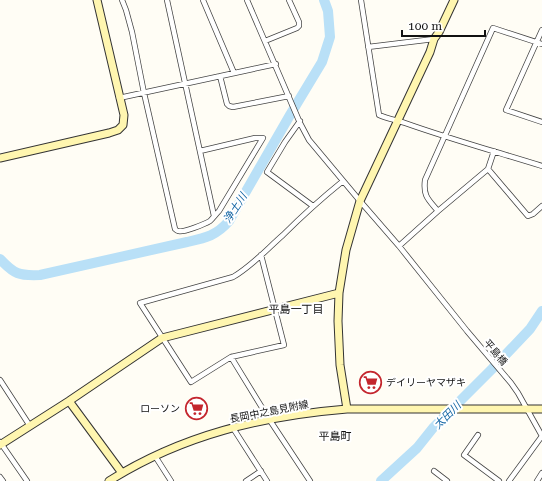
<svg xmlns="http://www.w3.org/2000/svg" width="542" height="481" font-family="'Roboto Serif','Noto Sans JP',serif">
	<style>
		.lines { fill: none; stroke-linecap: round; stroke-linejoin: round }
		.river { stroke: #b9e0f7; stroke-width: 10 }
		.street-casing { stroke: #444; stroke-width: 6 }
		.secondary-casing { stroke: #333; stroke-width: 9 }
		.street { stroke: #fff; stroke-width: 4.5 }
		.secondary { stroke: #fff6b0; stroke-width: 7 }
		.labels { text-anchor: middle; stroke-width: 4; stroke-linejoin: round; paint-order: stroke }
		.street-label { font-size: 10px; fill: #111; stroke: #fff }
		.poi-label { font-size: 10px; fill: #111; stroke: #fff; text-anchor: start }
		.water-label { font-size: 11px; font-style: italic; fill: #1768a6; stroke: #fff }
		.neighbourhood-label { font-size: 11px; fill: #111; stroke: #fff }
	</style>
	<rect width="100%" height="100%" fill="#fffdf5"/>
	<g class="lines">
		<path class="river" d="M0,259C14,274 19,276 40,275L187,242C205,238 216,236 229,221L290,115L322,62L330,37L328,11L324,0
			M381,481L417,448L433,428L492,369L530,329L542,311"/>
		<defs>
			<path id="street" d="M122,0L126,10L132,32L144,93L175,229C176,230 177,231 178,231C183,233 205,224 210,221C213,218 216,214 219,211L263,138H255L200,151
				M167,0L214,216
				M203,0L234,73
				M247,0L300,123L309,140L360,201L399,246L467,331L511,383L518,393L542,436
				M361,0L379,115C388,119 397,120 405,123C450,139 497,152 542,166
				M542,30L506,110L542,122
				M265,41L297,28L299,26V22L289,0
				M368,47L434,39
				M220,76L227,104L229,106L233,107L289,96
				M119,98L276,64
				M300,121L285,142L267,172L313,206
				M488,169L528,216L533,214L542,206
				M438,211C428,199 423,196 425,180L493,28L542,44
				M399,246L438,211L488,169L494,151
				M261,255L284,345L231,357L191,382L140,303L233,277C252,266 267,249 283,235C302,216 322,198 343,181
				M231,357L269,419L310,481
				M0,380L30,426
				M233,428L267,481
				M478,435L464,455L499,481
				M0,442L27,481
				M155,456L171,481
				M434,471L447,481
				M0,477L3,481
				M246,481L261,471
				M509,481L542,436
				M537,481L542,473"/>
			<path id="secondary" d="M0,158L109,133L118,130L123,125L124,115L97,0
				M69,401L122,473
				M347,409L340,365L338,321L339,293L346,250L360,201L430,52L434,39L439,32L454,0
				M0,445L69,401L162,338L339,293
				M109,481C182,435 262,416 347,409H542"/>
		</defs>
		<use href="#street" class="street-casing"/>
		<use href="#secondary" class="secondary-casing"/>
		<use href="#street" class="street"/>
		<use href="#secondary" class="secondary"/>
	</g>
	<defs>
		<symbol id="supermarket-ring" viewBox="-11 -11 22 22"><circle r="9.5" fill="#fff" stroke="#c4262e" stroke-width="1.5"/><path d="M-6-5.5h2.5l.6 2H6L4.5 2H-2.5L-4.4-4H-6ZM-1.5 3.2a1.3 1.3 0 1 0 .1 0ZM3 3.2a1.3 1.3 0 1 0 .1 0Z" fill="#c4262e"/></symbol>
	</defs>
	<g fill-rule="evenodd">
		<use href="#supermarket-ring" x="358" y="370" width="25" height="25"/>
		<use href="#supermarket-ring" x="184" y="396" width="25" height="25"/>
	</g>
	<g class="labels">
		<g class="street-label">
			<text transform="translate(496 352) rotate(50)" y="4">平島橋</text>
			<text transform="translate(269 411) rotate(-11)" y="4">長岡中之島見附線</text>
		</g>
		<g class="poi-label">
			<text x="386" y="386">デイリーヤマザキ</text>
			<text x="180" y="412" text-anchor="end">ローソン</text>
		</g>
		<g class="water-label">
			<text transform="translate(235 208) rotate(-57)" y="4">浄土川</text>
			<text transform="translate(447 415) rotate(-45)" y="4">太田川</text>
		</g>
		<g class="neighbourhood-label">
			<text x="296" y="313">平島一丁目</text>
			<text x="335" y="440">平島町</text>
		</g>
	</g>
	<path d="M402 30v6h83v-6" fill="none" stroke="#111111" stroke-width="2"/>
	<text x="408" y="30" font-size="12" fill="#111111" stroke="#ffffff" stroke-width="3" paint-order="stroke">100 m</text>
</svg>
